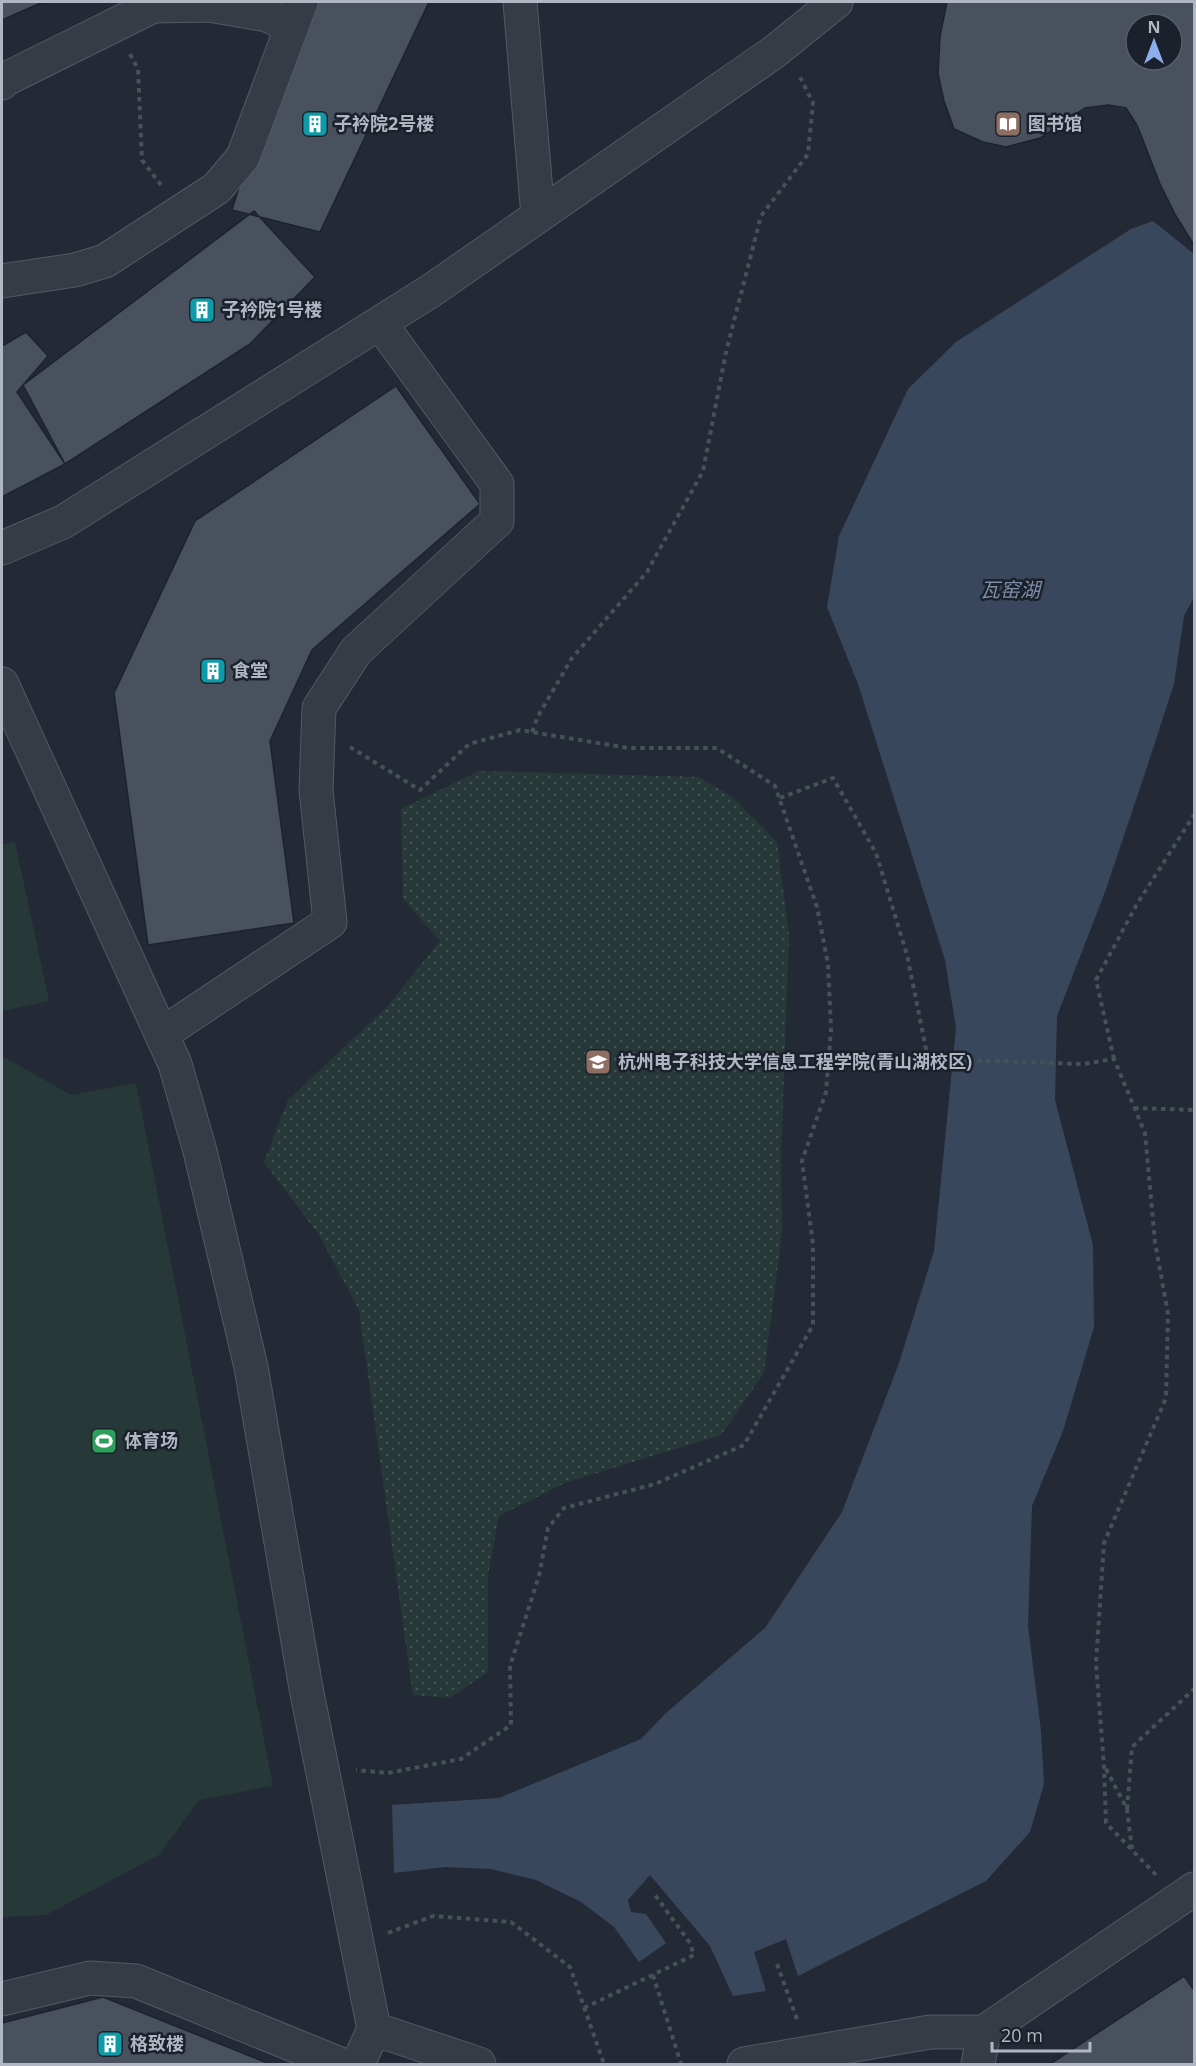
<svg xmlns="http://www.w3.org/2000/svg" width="1196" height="2066" font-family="'Open Sans','Noto Sans SC',sans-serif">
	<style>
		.grass { fill: url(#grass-dots) }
		.garden { fill: #273839 }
		.water { fill: #39475d }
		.building { fill: #49515f; stroke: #1d232d; stroke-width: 1.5; fill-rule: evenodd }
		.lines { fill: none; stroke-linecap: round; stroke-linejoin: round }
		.minor-casing { stroke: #535a64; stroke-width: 35 }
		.path { stroke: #445356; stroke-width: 4; stroke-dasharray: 4.5 4.5; stroke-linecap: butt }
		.minor { stroke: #363c46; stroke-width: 33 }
		.labels { text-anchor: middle; stroke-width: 5; stroke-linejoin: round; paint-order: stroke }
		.poi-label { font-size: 18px; font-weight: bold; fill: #b0b7c3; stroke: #1b212b; text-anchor: start }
		.water-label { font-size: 20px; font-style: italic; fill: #7c8da8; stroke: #1b212b }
	</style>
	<defs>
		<pattern id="grass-dots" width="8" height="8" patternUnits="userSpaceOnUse" patternTransform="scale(1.5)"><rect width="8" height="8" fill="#273839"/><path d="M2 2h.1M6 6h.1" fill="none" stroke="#445354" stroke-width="1.8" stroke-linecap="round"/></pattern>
	</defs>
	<rect width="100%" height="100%" fill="#232a35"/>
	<path class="grass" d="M479,771L699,777L732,797L777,842L789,935L781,1156L782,1232L764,1373L721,1435L567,1482L499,1516L488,1574V1672L450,1698L413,1695L359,1310L319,1235L264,1162L288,1100L387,1007L440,941L403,899L401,809Z"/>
	<path class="garden" d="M15,842L49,1001L2,1011V844Z
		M2,1056L71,1095L136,1083L273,1786L199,1800L159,1855L46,1915L2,1917Z"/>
	<path class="water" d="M1153,221L1194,254V597L1184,616L1174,684L1145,773L1105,892L1057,1016L1055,1100L1093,1245L1094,1327L1063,1431L1032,1506L1028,1626L1041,1731L1044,1784L1030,1832L986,1881L798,1976L786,1939L754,1952L766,1991L733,1996L710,1946L650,1875L628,1900L631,1912L646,1914L666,1943L639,1962L614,1927L581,1902L536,1880L491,1869L445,1867L394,1873L392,1805L499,1798L641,1739L666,1713L765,1628L842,1512L899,1363L934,1251L956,1028L945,960L858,684L827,607L839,536L908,389L956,342L1131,229Z"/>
	<path class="building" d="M2,2H43L2,20Z
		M313,2H429L320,232L232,210L286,38Z
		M947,2H1194V245L1176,216L1160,184L1137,125L1126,108L1108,105L1085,108L1040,138L1006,147L983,142L954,129L944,101L938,74L940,36ZM1136,24H1172V60H1136Z
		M254,211L315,277L250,344L65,464L23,385Z
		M26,332L48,356L17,392L65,464L2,497V346Z
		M396,386L480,504L312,650L270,741L294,923L148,945L114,693L195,521Z
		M1184,1976L1194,1990V2064H1050Z
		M103,1997L270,2064H2V2023Z"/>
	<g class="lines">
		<defs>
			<path id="minor" d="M520,2L538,216
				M2,83L4,80L153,6L209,5L267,15L290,26
				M2,281L75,270L105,261L217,188L243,157L301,2
				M2,548L63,522L432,290L774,52L836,2
				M2,684L175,1064L200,1151L251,1367L306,1688L374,2029L358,2064
				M162,1034L330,922L316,790L319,708L356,651L497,521V484L380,323
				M2,1999L90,1978L136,1981L340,2064
				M374,2029L479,2064
				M744,2064L930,2032H984L1194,1889
				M978,2064L984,2032"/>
		</defs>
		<use href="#minor" class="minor-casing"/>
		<path class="path" d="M130,54L138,69L142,160L161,185
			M532,732L538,716L572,658L647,572L703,471L726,352L761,216L808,154L813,103L799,75
			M350,747L420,790L469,744L520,730L628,748H717L775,786L817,907L828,964L831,1030L826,1092L802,1161L813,1244V1325L744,1445L655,1484L564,1508L548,1528L539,1576L510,1666L511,1725L461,1759L388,1773L356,1770
			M780,798L833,778L876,853L907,955L928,1059L1083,1064L1114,1059L1145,1133L1155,1242L1168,1314L1166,1398L1104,1543L1096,1663L1104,1766L1106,1823L1156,1875
			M1114,1059L1096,980L1137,904L1194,815
			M1134,1108L1194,1110
			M1106,1769L1127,1809L1132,1849
			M1127,1809L1132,1747L1194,1689
			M388,1933L433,1916L511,1922L570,1967L604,2064
			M777,1964L798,2022
			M653,1975L681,2064
			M584,2008L694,1955L690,1943L655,1895"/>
		<use href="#minor" class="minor"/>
	</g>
	<defs>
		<symbol id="building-square" viewBox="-11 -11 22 22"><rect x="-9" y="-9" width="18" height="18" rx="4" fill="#0f9aa8" stroke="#1b212b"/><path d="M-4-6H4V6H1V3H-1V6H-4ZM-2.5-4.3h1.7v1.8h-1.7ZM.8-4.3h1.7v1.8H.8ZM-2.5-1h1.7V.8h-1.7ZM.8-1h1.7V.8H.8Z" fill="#fff"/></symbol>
		<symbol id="library-square" viewBox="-11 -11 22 22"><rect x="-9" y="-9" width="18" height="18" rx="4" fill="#8d6e63" stroke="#1b212b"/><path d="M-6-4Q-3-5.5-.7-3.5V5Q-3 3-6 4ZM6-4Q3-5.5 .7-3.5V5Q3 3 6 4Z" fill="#fff"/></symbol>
		<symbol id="university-square" viewBox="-11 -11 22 22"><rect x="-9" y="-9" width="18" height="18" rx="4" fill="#8d6e63" stroke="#1b212b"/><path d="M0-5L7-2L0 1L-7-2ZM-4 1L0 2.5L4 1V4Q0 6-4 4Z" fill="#fff"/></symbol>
		<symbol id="stadium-square" viewBox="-11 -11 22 22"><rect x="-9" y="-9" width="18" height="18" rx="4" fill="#2e9e5b" stroke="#1b212b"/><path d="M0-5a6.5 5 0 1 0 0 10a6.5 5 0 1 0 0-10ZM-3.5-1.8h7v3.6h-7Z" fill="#fff"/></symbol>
	</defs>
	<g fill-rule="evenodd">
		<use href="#building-square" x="300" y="109" width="30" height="30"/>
		<use href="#library-square" x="993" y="109" width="30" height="30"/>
		<use href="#building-square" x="187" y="295" width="30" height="30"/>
		<use href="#building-square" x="198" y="656" width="30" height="30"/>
		<use href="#university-square" x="583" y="1047" width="30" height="30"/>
		<use href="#stadium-square" x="89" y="1426" width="30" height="30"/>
		<use href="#building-square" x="95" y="2029" width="30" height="30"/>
	</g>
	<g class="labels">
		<g class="poi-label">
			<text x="334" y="130">子衿院2号楼</text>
			<text x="1028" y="130">图书馆</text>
			<text x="222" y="316">子衿院1号楼</text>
			<text x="232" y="677">食堂</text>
			<text x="618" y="1068">杭州电子科技大学信息工程学院(青山湖校区)</text>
			<text x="124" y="1447">体育场</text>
			<text x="130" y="2050">格致楼</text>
		</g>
		<g class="water-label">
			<text x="1010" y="597">瓦窑湖</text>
		</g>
	</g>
	<rect width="1196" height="2066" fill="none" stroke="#b0b7c3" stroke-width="6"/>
	<g transform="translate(1154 42)"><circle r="28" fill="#1b212b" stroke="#575d68" stroke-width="1.5"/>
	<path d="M0-4.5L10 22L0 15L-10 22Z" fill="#8caeec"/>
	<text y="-9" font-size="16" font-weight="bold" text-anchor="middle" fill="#b0b7c3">N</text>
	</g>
	<path d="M992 2042v9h98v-9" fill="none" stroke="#b0b7c3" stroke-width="3"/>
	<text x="1001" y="2042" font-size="18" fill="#b0b7c3" stroke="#1b212b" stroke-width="4.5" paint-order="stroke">20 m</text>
</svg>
